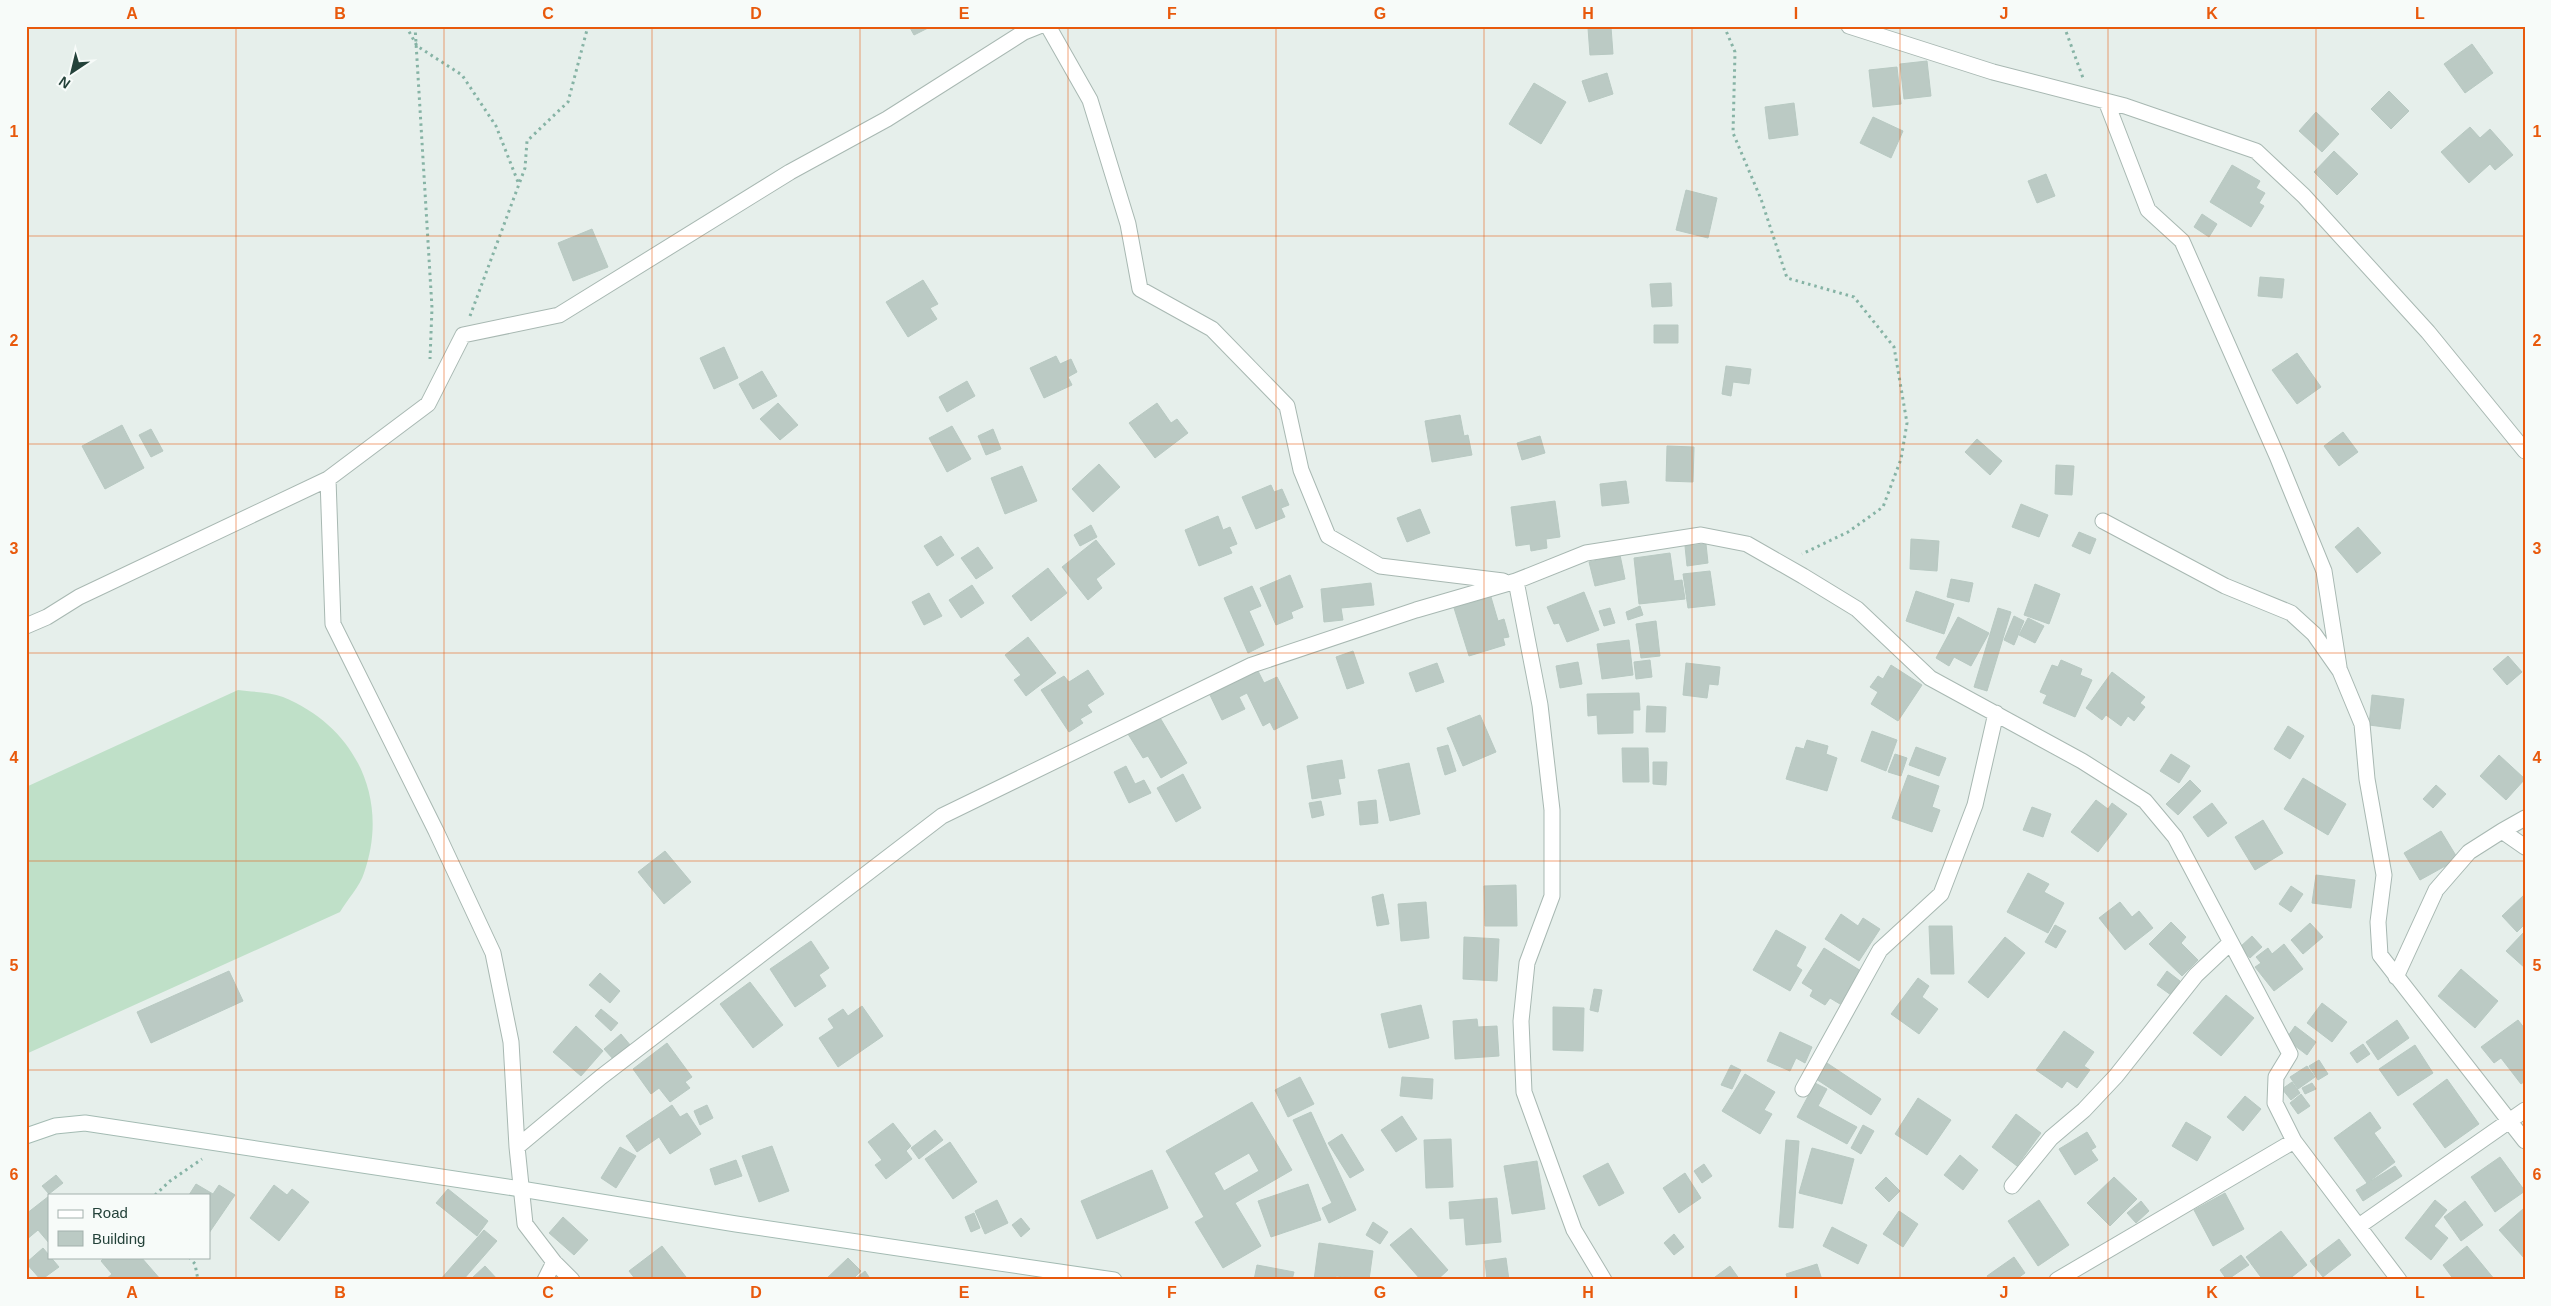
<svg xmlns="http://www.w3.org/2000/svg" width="2551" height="1306" font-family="Arial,sans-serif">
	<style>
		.grass { fill: #bfe0c8 }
		.building { fill: #bbcac4; stroke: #b8c9c2; fill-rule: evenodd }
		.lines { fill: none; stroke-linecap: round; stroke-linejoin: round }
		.minor-casing { stroke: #a8b8b2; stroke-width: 17 }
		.secondary-casing { stroke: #a4bbb3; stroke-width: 17 }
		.path { stroke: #86b3a5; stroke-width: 3; stroke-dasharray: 2.5 4; stroke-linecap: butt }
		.minor { stroke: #fff; stroke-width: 15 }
		.secondary { stroke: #fff; stroke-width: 15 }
		.grid { fill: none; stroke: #e8590c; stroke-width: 1; stroke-opacity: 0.55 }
		.neatline { fill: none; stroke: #e8590c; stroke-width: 2 }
		.grid-label { font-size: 16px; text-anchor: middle; font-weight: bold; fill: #e8590c }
	</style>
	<rect width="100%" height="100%" fill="#e6efeb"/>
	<path class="grass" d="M238,690C252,692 270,692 283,697C356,727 390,799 364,873C360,886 347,900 340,912L26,1054V787Z"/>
	<path class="building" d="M909,26H929L930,27L914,35Z
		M1611,27L1613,54L1590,55L1588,28Z
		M2472,44L2493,73L2465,93L2444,64Z
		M1927,61L1931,96L1904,99L1900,64Z
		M1897,67L1901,104L1873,107L1869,70Z
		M1607,73L1613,94L1589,102L1582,81Z
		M1534,83L1566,102L1541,144L1509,124Z
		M2389,91L2409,111L2391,129L2371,109Z
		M1794,103L1798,135L1769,139L1765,107Z
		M2316,112L2339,134L2322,152L2299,131Z
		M1873,117L1903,131L1891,158L1860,143Z
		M2470,127L2480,138L2490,129L2513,155L2495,170L2490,164L2469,183L2441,152Z
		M2334,151L2358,174L2337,195L2314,172Z
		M2232,165L2260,181L2256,188L2265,193L2259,203L2264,206L2251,227L2210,202Z
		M2046,174L2055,196L2037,203L2028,181Z
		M1686,190L1717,198L1708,238L1676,230Z
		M2202,214L2217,224L2209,237L2194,227Z
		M592,229L608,267L573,281L558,243Z
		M2260,277L2284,279L2282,298L2258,296Z
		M923,280L938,304L930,308L937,319L908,337L886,302Z
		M1671,283L1672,306L1652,307L1650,284Z
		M1654,325H1678V343H1654Z
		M724,347L738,378L714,389L700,358Z
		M2297,353L2321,387L2297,404L2272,370Z
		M1056,356L1060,364L1071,359L1077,372L1068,377L1072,385L1044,398L1030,368Z
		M1726,366L1751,369L1749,384L1733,382L1731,396L1722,394Z
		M762,371L777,396L753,409L739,384Z
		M967,381L975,396L947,412L939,397Z
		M778,403L798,425L780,440L760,419Z
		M1157,403L1171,423L1177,419L1188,433L1155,458L1129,423Z
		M1460,415L1464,436L1468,435L1472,455L1432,462L1425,421Z
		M122,425L144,468L105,489L82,446Z
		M952,426L971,459L947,472L929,438Z
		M151,429L163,451L151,457L139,435Z
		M993,429L1001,449L986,455L978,436Z
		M2343,432L2358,452L2339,466L2324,446Z
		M1540,436L1545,453L1522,460L1517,443Z
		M1977,439L2002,461L1990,475L1965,452Z
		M1667,446L1694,447L1693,482L1666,481Z
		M1099,464L1120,487L1093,512L1072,489Z
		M2056,465L2074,466L2072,495L2055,494Z
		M1022,466L1037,501L1005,514L991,478Z
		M1626,481L1629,503L1602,506L1600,484Z
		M1271,485L1274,492L1282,489L1289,505L1281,508L1285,517L1256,529L1242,497Z
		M1555,501L1560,537L1546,539L1547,548L1531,551L1530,544L1516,546L1511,507Z
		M2021,504L2048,515L2039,537L2012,527Z
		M1420,509L1430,533L1407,542L1397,518Z
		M1218,516L1223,530L1230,527L1237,544L1229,547L1232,553L1199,566L1185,530Z
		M1091,525L1097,537L1080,546L1074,535Z
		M2358,527L2381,553L2357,573L2335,547Z
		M2079,532L2096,539L2090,554L2072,546Z
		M941,536L954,555L937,566L924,546Z
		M1911,539L1939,541L1937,571L1910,569Z
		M1096,540L1115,564L1096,579L1102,588L1088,600L1062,567Z
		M1706,544L1708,563L1687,566L1685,546Z
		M978,547L993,568L976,579L961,558Z
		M1670,553L1674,581L1682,580L1685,599L1639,604L1634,558Z
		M1620,555L1625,579L1595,586L1589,562Z
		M1048,568L1067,593L1031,621L1012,596Z
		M1710,571L1715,605L1688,608L1683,574Z
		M1290,575L1303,607L1291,612L1293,618L1276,625L1260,588Z
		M1951,579L1973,583L1969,602L1947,597Z
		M1371,583L1374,605L1341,608L1343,620L1324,622L1321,589Z
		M2035,584L2060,594L2049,624L2024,615Z
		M972,585L984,603L961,618L949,600Z
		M1252,586L1261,606L1249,611L1264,645L1248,653L1224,598Z
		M1916,591L1954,604L1944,634L1906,621Z
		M1584,592L1599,630L1567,642L1559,623L1554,624L1547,607Z
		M929,593L942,616L924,625L912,602Z
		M1491,597L1498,621L1504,619L1509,637L1503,638L1505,645L1469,656L1454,608Z
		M1640,606L1643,615L1628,620L1626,612Z
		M1610,608L1615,623L1604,626L1599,611Z
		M1998,608L2011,612L1987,691L1974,687Z
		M2014,616L2024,621L2014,645L2004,640Z
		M1958,617L1989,633L1971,666L1954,657L1949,666L1936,658Z
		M2028,618L2044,626L2035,643L2019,635Z
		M1656,621L1660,656L1641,658L1636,624Z
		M1028,637L1056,673L1026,696L1014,680L1021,675L1005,655Z
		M1629,640L1633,675L1602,679L1597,644Z
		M1353,651L1364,683L1347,689L1336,657Z
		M2508,656L2522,672L2507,685L2493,669Z
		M1650,660L1652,677L1636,679L1634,662Z
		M2061,660L2082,669L2080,675L2092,680L2075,717L2043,703L2047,695L2040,692L2052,665L2058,667Z
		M1578,662L1582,684L1560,688L1556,666Z
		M1437,663L1444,682L1416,692L1409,673Z
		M1686,663L1720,667L1718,685L1709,684L1707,698L1683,695Z
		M1891,665L1922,685L1898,721L1871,704L1878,692L1870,687L1878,676L1883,679Z
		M1257,669L1264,683L1277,677L1298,718L1274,730L1270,722L1263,726L1247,693L1239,697L1245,709L1222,720L1209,693Z
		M1088,670L1104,694L1087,705L1092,712L1080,719L1083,723L1069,732L1041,690L1064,676L1069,682Z
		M2112,672L2145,697L2140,703L2145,707L2134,721L2128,716L2121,726L2106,715L2102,720L2086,708Z
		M1639,693L1640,710H1633V733L1598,734L1597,715L1588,716L1587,694Z
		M2372,695L2404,699L2400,729L2369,725Z
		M1647,706L1666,707L1665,732H1646Z
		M1480,715L1496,752L1463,766L1447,728Z
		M1159,716L1187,763L1161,778L1148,756L1143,758L1128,734Z
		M2288,726L2304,736L2290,759L2274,749Z
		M1872,731L1897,740L1886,771L1861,761Z
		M1807,740L1828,746L1826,754L1837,758L1827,791L1786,779L1796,747L1804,749Z
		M1448,745L1456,771L1445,775L1437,748Z
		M1916,747L1946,758L1939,776L1909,765Z
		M1622,748H1648L1649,782H1623Z
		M1895,754L1907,758L1901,776L1888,772Z
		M2171,754L2190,766L2179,783L2160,771Z
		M2499,755L2525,779L2506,800L2480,776Z
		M1342,760L1345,778L1338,779L1341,794L1312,799L1307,766Z
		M1653,762H1667L1666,785L1653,784Z
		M1409,763L1420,814L1390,821L1378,770Z
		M1126,766L1135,784L1144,780L1151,793L1129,803L1114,772Z
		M1183,774L1201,808L1176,822L1157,788Z
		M1908,775L1939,786L1932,807L1940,810L1932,832L1892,818Z
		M2303,778L2346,804L2328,835L2284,809Z
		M2190,780L2201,791L2178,815L2166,804Z
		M2436,785L2446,794L2433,808L2423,799Z
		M1376,800L1378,823L1360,825L1358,802Z
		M2096,800L2108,809L2112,803L2127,814L2098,852L2071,832Z
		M1321,801L1324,815L1312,818L1309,803Z
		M2212,803L2227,823L2208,837L2193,817Z
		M2032,807L2051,814L2043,837L2023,830Z
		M2263,820L2283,853L2255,870L2235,837Z
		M2441,831L2458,859L2420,880L2404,853Z
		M665,851L691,882L664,904L638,872Z
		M2028,873L2049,884L2044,892L2064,903L2048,933L2007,912Z
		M2316,875L2355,880L2351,908L2312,903Z
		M1516,885L1517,926H1485L1484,886Z
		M2291,886L2303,894L2291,912L2279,904Z
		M1383,894L1389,924L1377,926L1372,897Z
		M2525,894V924L2517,932L2502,916Z
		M1426,902L1429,938L1401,941L1398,904Z
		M2120,902L2132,917L2139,911L2153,928L2125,950L2099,918Z
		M1841,914L1858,926L1863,918L1880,929L1859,961L1825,939Z
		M2171,922L2186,937L2181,943L2198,960L2182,976L2149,944Z
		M2310,923L2323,937L2303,954L2291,940Z
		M2055,925L2066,931L2056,948L2045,942Z
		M1929,926H1952L1954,974H1931Z
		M1776,930L1806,947L1796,966L1802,970L1790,991L1753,970Z
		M2525,931V968L2506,951Z
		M2252,936L2262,947L2250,958L2240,947Z
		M1464,937L1499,939L1497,981L1463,979Z
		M2005,937L2025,953L1988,998L1968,982Z
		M811,941L829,968L819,975L826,986L795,1007L770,969Z
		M2284,944L2303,969L2274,991L2255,967L2261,963L2256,957L2268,948L2272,954Z
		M1824,948L1861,971L1840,1004L1830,998L1825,1005L1810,996L1813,990L1802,983Z
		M2461,969L2498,1001L2475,1028L2438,996Z
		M229,971L243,1001L151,1043L137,1012Z
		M2167,971L2180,981L2171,995L2157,985Z
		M600,973L620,991L610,1003L589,985Z
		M1918,978L1929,986L1922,997L1938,1009L1919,1034L1891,1014Z
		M750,982L783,1025L753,1048L720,1004Z
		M1594,989L1602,990L1598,1012L1590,1010Z
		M2226,995L2254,1018L2221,1056L2193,1033Z
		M2322,1003L2347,1022L2332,1042L2307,1023Z
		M1421,1005L1429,1038L1389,1048L1381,1014Z
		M862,1006L883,1036L838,1067L819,1038L834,1028L828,1019L843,1009L848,1016Z
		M1553,1007L1584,1008L1583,1051L1553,1050Z
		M601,1009L618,1023L611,1031L595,1016Z
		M1477,1019L1478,1027L1497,1026L1499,1056L1455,1059L1453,1021Z
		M2397,1020L2409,1038L2378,1060L2366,1042Z
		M2518,1020L2525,1029V1081L2521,1084L2501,1058L2494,1063L2481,1047Z
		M576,1026L603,1051L581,1076L553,1052Z
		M2295,1026L2316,1042L2307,1055L2286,1039Z
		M2064,1031L2094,1052L2084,1066L2090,1070L2077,1088L2067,1081L2062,1088L2036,1070Z
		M1780,1032L1812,1047L1805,1063L1796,1058L1790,1071L1767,1061Z
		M621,1034L631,1046L614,1060L604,1049Z
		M667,1043L692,1077L685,1082L690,1088L670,1102L659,1088L651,1094L633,1069Z
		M2363,1044L2370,1054L2357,1063L2350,1053Z
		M2415,1045L2433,1073L2398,1096L2379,1069Z
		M2319,1060L2328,1074L2318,1080L2309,1066Z
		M1827,1063L1881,1099L1871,1115L1816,1079Z
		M1731,1065L1741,1070L1732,1089L1721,1085Z
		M2307,1066L2315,1077L2298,1089L2290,1077Z
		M1745,1074L1775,1092L1764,1110L1772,1114L1760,1134L1722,1111Z
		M1300,1077L1314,1104L1288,1117L1275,1090Z
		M1402,1077L1433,1079L1432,1099L1400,1096Z
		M2447,1079L2479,1124L2445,1148L2413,1104Z
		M2292,1082L2300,1093L2291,1100L2282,1089Z
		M1815,1083L1827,1089L1818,1106L1857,1127L1847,1144L1797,1117Z
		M2312,1083L2316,1089L2305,1094L2302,1088Z
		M2301,1094L2310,1106L2298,1114L2290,1103Z
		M2245,1096L2261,1109L2243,1131L2227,1117Z
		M1918,1098L1951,1120L1927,1155L1895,1134Z
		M1252,1102L1292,1170L1235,1203L1261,1246L1223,1268L1195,1222L1204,1217L1166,1151ZM1249,1153L1259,1171L1224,1191L1214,1173Z
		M672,1105L680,1117L687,1113L701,1134L670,1154L659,1137L637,1152L626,1136Z
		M707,1105L713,1118L700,1125L694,1111Z
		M1311,1112L1356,1210L1329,1223L1322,1208L1332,1203L1293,1120Z
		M2370,1112L2381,1128L2374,1133L2395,1162L2367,1183L2334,1138Z
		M2016,1114L2041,1133L2017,1166L1992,1147Z
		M1402,1116L1417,1139L1396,1152L1381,1130Z
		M2186,1122L2211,1137L2197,1161L2172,1146Z
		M893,1123L911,1146L906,1151L912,1159L886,1179L875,1165L882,1160L868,1142Z
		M1863,1125L1874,1131L1861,1154L1851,1148Z
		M935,1130L943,1140L919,1159L911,1148Z
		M2087,1132L2096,1147L2091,1150L2098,1160L2075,1175L2059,1149Z
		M1342,1134L1364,1170L1350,1178L1328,1143Z
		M1451,1139L1453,1187L1426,1188L1424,1140Z
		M1786,1140L1799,1141L1793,1228L1779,1227Z
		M950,1142L977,1182L953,1199L925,1159Z
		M772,1146L789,1191L759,1202L742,1156Z
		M620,1147L636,1156L616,1188L601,1178Z
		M1812,1148L1854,1159L1842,1204L1799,1193Z
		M1960,1155L1978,1170L1963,1190L1944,1175Z
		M2500,1157L2525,1191L2495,1212L2471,1177Z
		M736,1160L742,1176L715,1185L710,1169Z
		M1537,1161L1545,1209L1512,1214L1504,1166Z
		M1608,1163L1624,1193L1599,1206L1583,1176Z
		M1704,1164L1712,1176L1702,1183L1694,1171Z
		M2395,1166L2402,1176L2363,1201L2356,1190Z
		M1152,1170L1168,1208L1097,1239L1081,1201Z
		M1685,1173L1701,1198L1679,1213L1663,1188Z
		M56,1175L63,1183L49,1194L42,1186Z
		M1886,1177L1900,1191L1889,1202L1875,1188Z
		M2114,1177L2137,1199L2110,1226L2087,1203Z
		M196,1184L213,1194L219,1185L235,1195L209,1233V1195H189Z
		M1308,1184L1321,1220L1271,1237L1258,1201Z
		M274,1185L287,1195L292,1189L309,1202L279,1241L250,1218Z
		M448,1189L488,1221L477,1236L436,1203Z
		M2225,1193L2244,1229L2213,1246L2194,1210Z
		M49,1196V1243L38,1230L26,1240V1214Z
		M1497,1198L1501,1242L1466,1245L1464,1218L1450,1219L1449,1202Z
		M997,1200L1008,1223L985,1234L975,1211Z
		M2039,1200L2069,1245L2038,1266L2008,1221Z
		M2435,1200L2447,1210L2434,1226L2448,1238L2431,1260L2405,1238Z
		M2141,1201L2149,1211L2136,1223L2127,1213Z
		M2465,1201L2483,1225L2461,1241L2444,1217Z
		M2523,1209L2525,1210V1259L2499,1230Z
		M1899,1211L1918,1224L1903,1247L1883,1234Z
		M974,1213L980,1228L971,1232L965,1217Z
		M563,1217L588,1240L574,1255L549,1233Z
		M1021,1218L1030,1229L1021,1237L1012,1225Z
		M1373,1222L1388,1232L1380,1244L1366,1235Z
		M1832,1227L1867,1245L1858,1264L1823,1246Z
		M1411,1228L1448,1270L1437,1280H1421L1390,1245Z
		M484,1230L497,1241L463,1280H440Z
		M2281,1231L2307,1265L2288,1280H2263L2246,1257Z
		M1674,1234L1684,1247L1674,1255L1664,1243Z
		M2339,1239L2351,1255L2323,1277L2310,1261Z
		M1319,1243L1373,1251L1369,1280L1336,1276V1280H1314Z
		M662,1246L686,1277L682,1280H636L629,1271Z
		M2467,1246L2495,1280H2454L2443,1265Z
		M43,1248L59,1267L41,1280L26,1263Z
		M2241,1255L2249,1265L2227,1280L2220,1270Z
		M105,1257H141L161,1280H105L112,1274L101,1261Z
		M2014,1257L2025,1273L2015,1280H1990L1987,1276Z
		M848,1258L861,1271L852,1280H825Z
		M1506,1258L1509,1280H1487L1485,1261Z
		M1817,1264L1822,1280H1788L1786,1274Z
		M1257,1265L1294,1272L1292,1280H1254Z
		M485,1266L498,1280L472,1278Z
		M1730,1266L1740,1280H1711Z
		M865,1271L871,1280H854Z"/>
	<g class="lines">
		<defs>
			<path id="minor" d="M1048,26L1090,100L1128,224L1140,289L1212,329L1287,406L1301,470L1328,536L1380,566L1503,581
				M1849,26L1993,72L2125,106L2256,151L2304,196L2428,332L2525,451
				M2106,101L2148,210L2182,241L2277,456L2324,571L2339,667
				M328,479L333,624L436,831L493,953L511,1042L517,1147L525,1224L554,1262L572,1280
				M2103,521L2225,586L2291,613L2314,634L2340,671L2362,724L2367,779L2384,875L2378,922L2380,955L2525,1141
				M1516,581L1540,705L1552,810V896L1527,963L1521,1021L1524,1092L1574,1230L1604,1280
				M26,626L47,617L79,597L328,479L428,404L463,335L559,315L790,172L887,119L1024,32L1039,26
				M2502,831L2525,818
				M2396,977L2436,890L2469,852L2502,831L2525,847
				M1803,1089L1880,950L1941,894L1975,805L1996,713
				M517,1147L601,1077L942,816L1252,665L1416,610L1516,581L1586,553L1701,535L1747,544L1803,576L1857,609L1930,678L2082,761L2145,801L2175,837L2290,1054L2276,1077L2275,1103L2294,1141L2399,1280
				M2012,1186L2051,1138L2084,1110L2116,1076L2196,975L2230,943
				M2359,1226L2525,1110
				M545,1280L554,1262
				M2057,1280L2294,1141"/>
			<path id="secondary" d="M26,1136L55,1126L85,1123L521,1189L736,1224L1114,1280"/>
		</defs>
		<use href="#minor" class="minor-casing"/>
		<use href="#secondary" class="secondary-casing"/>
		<path class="path" d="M406,26L417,46L462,75L496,126L518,182
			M415,26L432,308L430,359
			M1724,26L1735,52L1733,133L1761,199L1787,278L1854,297L1894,347L1907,423L1901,459L1883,507L1848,532L1802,554
			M2064,26L2083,78
			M470,316L525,168L527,141L568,102L588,26
			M155,1195L170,1181L202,1159
			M189,1257L195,1264L198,1280"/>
		<use href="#minor" class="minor"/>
		<use href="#secondary" class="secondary"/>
	</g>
	<path class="grid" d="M236,26V1280M444,26V1280M652,26V1280M860,26V1280M1068,26V1280M1276,26V1280M1484,26V1280M1692,26V1280M1900,26V1280M2108,26V1280M2316,26V1280M26,236H2525M26,444H2525M26,653H2525M26,861H2525M26,1070H2525"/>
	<rect width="2551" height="1306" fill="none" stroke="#f7fbf9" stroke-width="55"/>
	<rect x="48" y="1194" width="162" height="65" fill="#f7fbf9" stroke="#a3b1ad"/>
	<rect x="58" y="1210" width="25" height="8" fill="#ffffff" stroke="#a3b1ad"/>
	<text x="92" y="1218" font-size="15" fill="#24423a">Road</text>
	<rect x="58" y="1231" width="25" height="15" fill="#bbcac4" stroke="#a3b1ad"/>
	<text x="92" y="1244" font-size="15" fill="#24423a">Building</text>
	<g transform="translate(72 72) rotate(215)" stroke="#f7fbf9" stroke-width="4" paint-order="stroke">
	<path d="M0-4L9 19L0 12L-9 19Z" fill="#24423a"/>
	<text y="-8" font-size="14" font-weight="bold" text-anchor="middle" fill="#24423a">N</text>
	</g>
	<rect x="28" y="28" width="2496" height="1250" class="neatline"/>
	<g class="grid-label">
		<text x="132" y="19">A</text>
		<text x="340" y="19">B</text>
		<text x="548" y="19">C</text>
		<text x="756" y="19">D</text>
		<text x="964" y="19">E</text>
		<text x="1172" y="19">F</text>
		<text x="1380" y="19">G</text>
		<text x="1588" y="19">H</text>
		<text x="1796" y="19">I</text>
		<text x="2004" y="19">J</text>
		<text x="2212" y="19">K</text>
		<text x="2420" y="19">L</text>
		<text x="14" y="137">1</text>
		<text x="2537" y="137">1</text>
		<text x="14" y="346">2</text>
		<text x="2537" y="346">2</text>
		<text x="14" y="554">3</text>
		<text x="2537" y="554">3</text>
		<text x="14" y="763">4</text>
		<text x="2537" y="763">4</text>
		<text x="14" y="971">5</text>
		<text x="2537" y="971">5</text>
		<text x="14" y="1180">6</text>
		<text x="2537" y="1180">6</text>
		<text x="132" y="1298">A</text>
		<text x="340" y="1298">B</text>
		<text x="548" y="1298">C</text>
		<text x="756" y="1298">D</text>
		<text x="964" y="1298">E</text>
		<text x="1172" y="1298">F</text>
		<text x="1380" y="1298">G</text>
		<text x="1588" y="1298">H</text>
		<text x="1796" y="1298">I</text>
		<text x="2004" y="1298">J</text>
		<text x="2212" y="1298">K</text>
		<text x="2420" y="1298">L</text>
	</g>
</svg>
